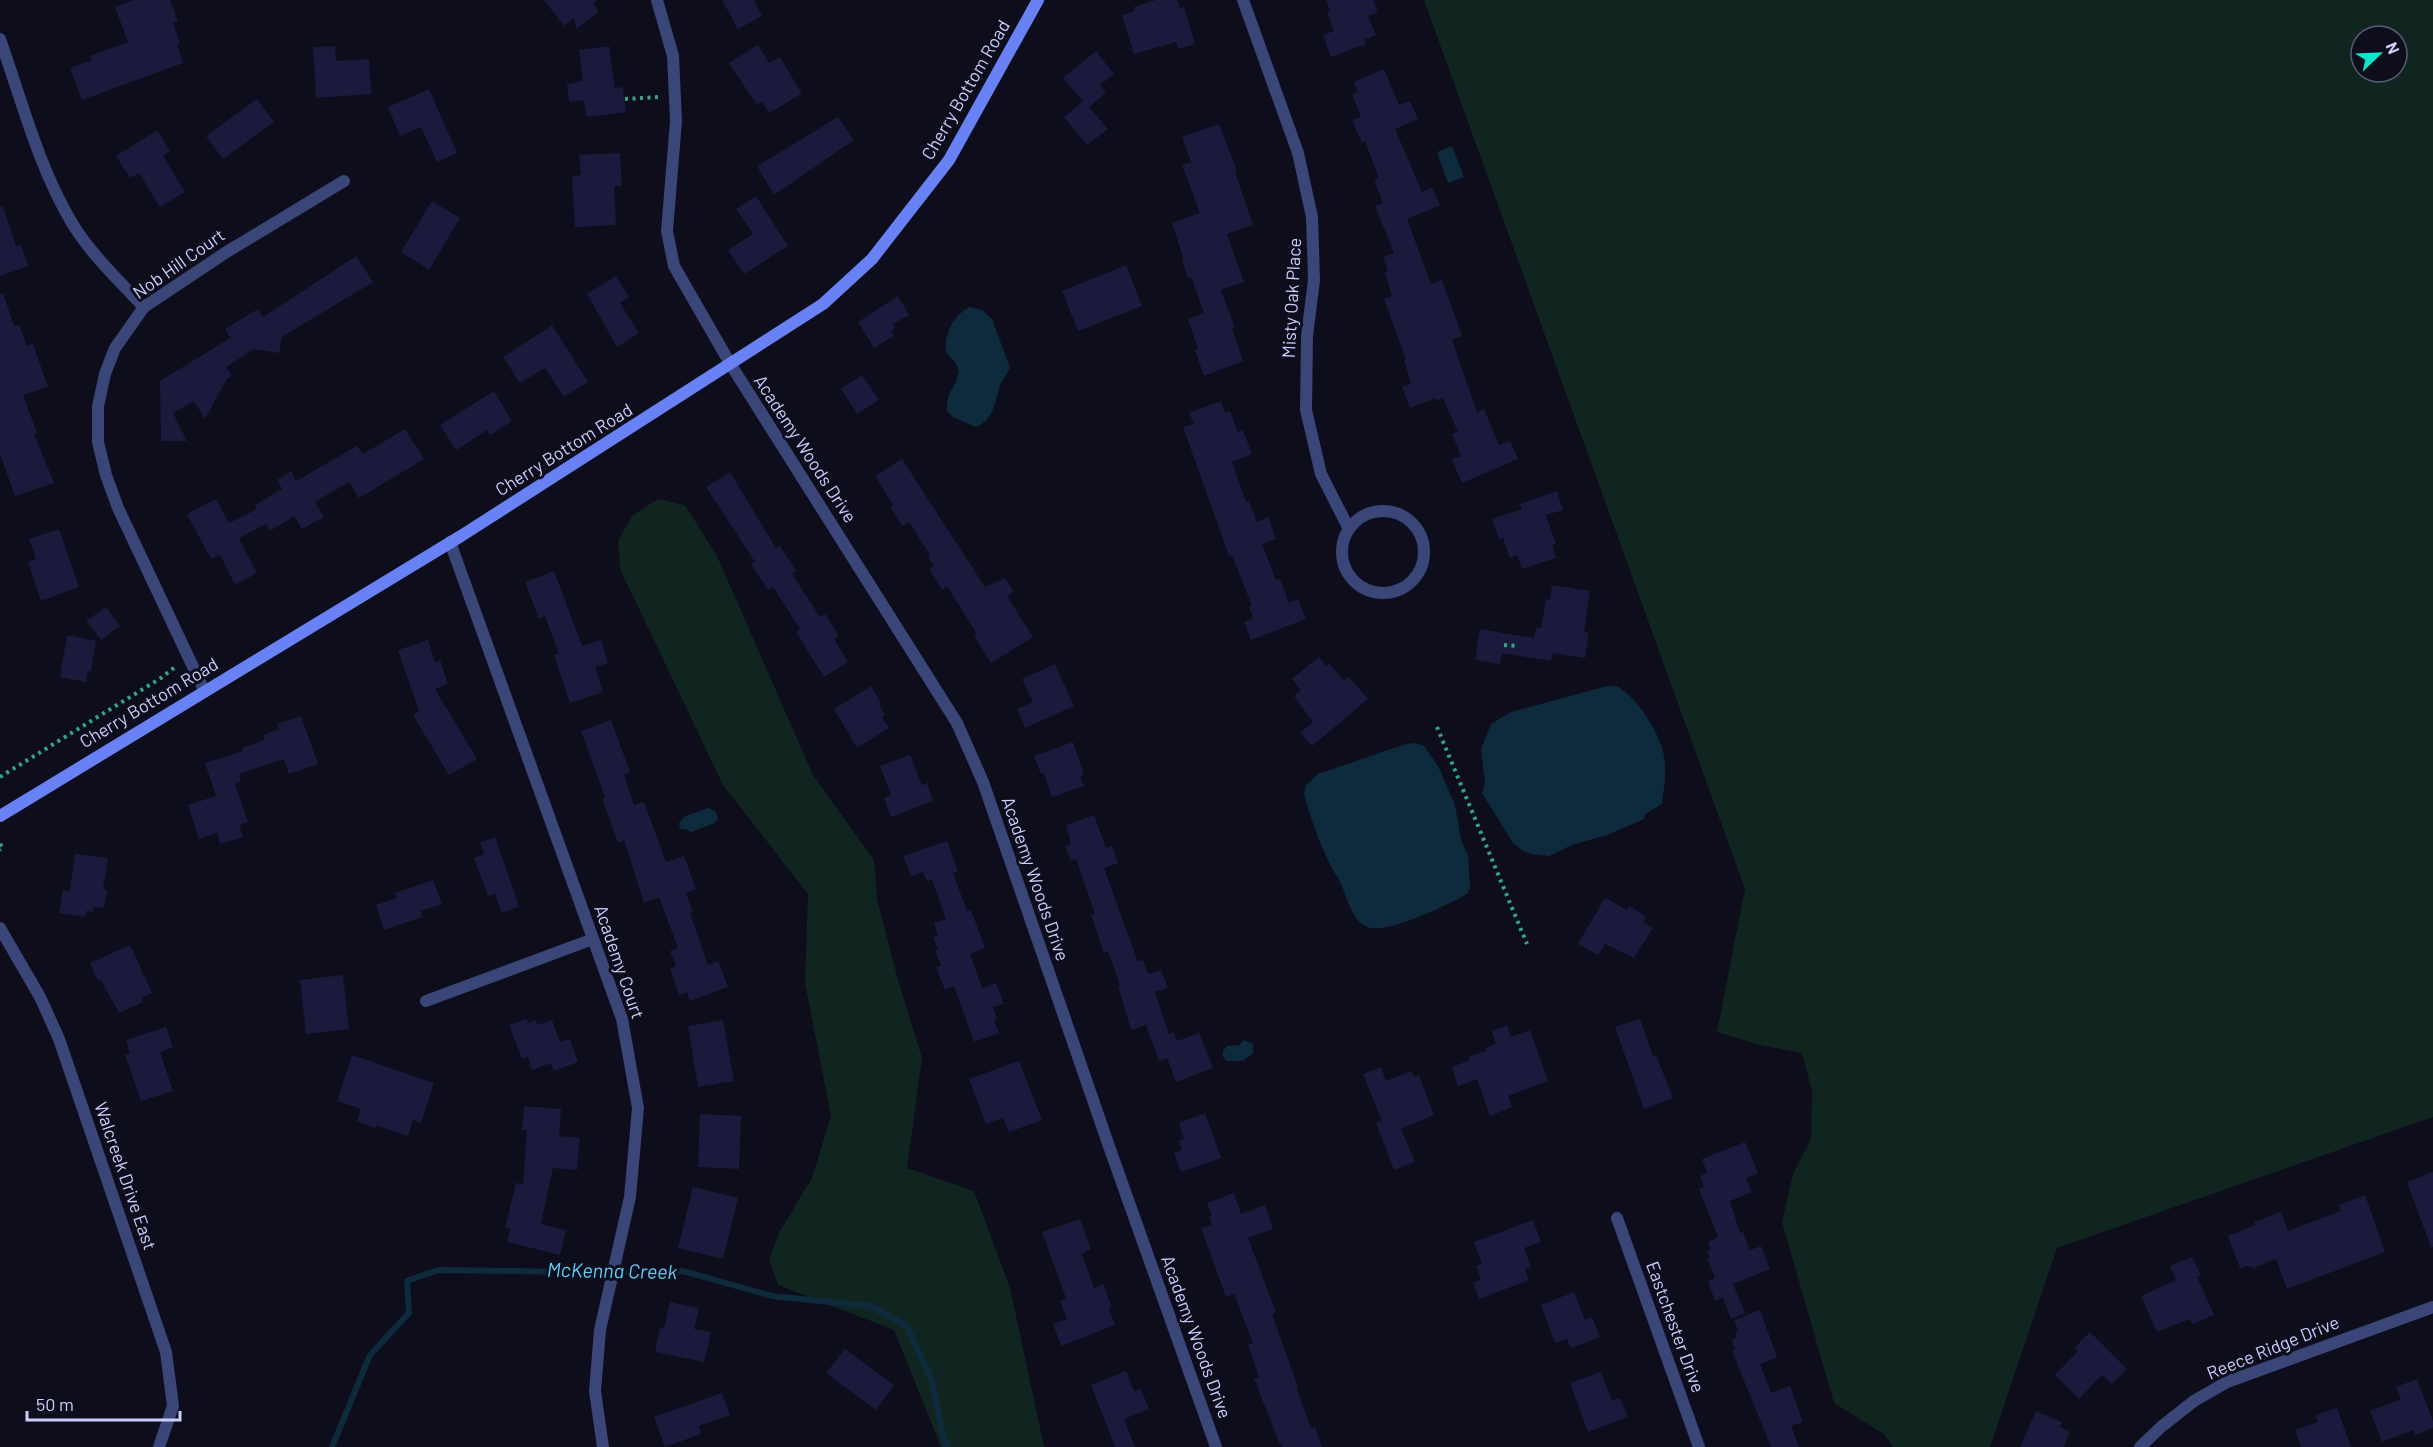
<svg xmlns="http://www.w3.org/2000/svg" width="2433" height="1447" font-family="Barlow,sans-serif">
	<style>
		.green { fill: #102520; fill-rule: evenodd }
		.water { fill: #0e2b3e }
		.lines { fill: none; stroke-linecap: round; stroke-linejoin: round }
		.stream { stroke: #0e2b3e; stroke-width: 6 }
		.building { fill: #1a1a3c }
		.path { stroke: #34a688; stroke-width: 4; stroke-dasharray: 3 4.5; stroke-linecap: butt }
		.minor { stroke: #3a4578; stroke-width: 12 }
		.secondary { stroke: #6882f5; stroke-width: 12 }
		.labels { text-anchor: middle; stroke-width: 6; stroke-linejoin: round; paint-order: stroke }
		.street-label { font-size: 18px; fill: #cbcffc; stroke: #0d0d1c }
		.water-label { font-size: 20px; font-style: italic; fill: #60cef5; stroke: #0d0d1c }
	</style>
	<rect width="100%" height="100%" fill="#0d0d1c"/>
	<path class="green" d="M1424,0H2433V1117L2057,1248L1990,1447H1893L1885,1435L1834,1403L1782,1222L1793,1174L1811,1139L1812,1091L1802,1053L1760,1045L1717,1032L1745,889ZM2361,36H2397V72H2361Z
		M658,499L685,505L717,556L813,775L874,860L877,899L898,980L922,1058L907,1168L974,1191L1010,1288L1044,1447H941L894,1330L778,1285L769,1259L779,1233L812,1178L831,1116L805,983L808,894L723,785L620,569L618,540L633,515Z"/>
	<path class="water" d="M1452,146L1464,177L1448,183L1437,152Z
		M970,307L982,310L992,319L1010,368C1007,375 1001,381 999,389C995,404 992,421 976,427L953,417L947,411C947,388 955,391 959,371L955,362L946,352C944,334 953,315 970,307Z
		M1607,686C1612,686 1617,685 1620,688C1638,700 1656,728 1662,748C1668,766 1664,786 1662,804L1645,814L1644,819L1607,835L1572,845L1549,856L1532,854L1523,851L1513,843L1482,793L1485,783L1481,749L1491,724L1511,712Z
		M1416,743L1424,746L1438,766L1455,805L1461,840L1468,856L1470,888L1467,894C1448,905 1391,932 1371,928C1351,924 1347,894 1339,880C1323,854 1312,824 1304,794L1306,785L1318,774L1406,744Z
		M709,808L715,811L718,818L715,823L691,832L685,829H680L679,823L685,816Z
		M1244,1040L1253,1044V1053L1243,1061H1227L1223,1057V1051L1227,1046L1239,1045Z"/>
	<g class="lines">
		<path class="stream" d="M332,1447L370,1355L409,1313L407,1281L438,1270L579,1272L683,1271L772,1296L870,1306L907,1326L932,1381L943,1436L948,1447"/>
	</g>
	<path class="building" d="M134,0H170L178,21L173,23L180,43L177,44L183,63L82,100L70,68L92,60L90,56L128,42L115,7Z
		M544,0H597L593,4L599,12L576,29L574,18L564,26Z
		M722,0H754L762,16L738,29Z
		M1156,0H1177L1180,8L1184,7L1195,44L1178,49L1176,42L1134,54L1122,15L1135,11L1134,7Z
		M1326,0H1373L1378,12L1368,16L1376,35L1364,40L1366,44L1331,57L1323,35L1334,31L1327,12L1330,11Z
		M758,45L769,63L780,57L802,94L769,113L762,101L757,105L729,63Z
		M335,46L336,61L369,59L371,94L316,98L313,47Z
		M609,46L615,88L623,87L626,112L587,117L584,100L569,102L567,84L583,81L579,50Z
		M1096,51L1114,74L1100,85L1106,93L1089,107L1108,129L1087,145L1064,117L1083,101L1063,78Z
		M1384,69L1399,105L1410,101L1418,119L1395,129L1422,192L1432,187L1440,205L1407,219L1431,284L1442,280L1462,336L1452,340L1477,412L1484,409L1499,445L1510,441L1518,459L1462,483L1452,460L1461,456L1452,434L1458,432L1443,398L1436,401V398L1410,408L1402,387L1411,384L1404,359H1406L1384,299L1392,296L1385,272L1388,271L1383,257L1394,253L1375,206L1383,203L1374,180L1379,178L1365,141L1362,143L1352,120L1361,117L1352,94L1358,92L1353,82Z
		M429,89L457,153L437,162L421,127L400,136L388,107Z
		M257,99L274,122L223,159L206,136Z
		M838,117L854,140L774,195L757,166Z
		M1219,124L1237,171L1235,172L1253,225L1227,234L1244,282L1221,290L1235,328H1232L1243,361L1204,376L1195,350L1198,349L1188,319L1204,313L1191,277L1188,278L1182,260H1184L1172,223L1200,213L1182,165L1191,162L1182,137Z
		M157,130L170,151L163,156L185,192L160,207L139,173L130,178L116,156Z
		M620,153L622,186H614L616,225L575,227L572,176L581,175L579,155Z
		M756,196L788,246L744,274L728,250L753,234L736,209Z
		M432,201L460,218L429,270L401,252Z
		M3,206L16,246L21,245L28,266L0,276V207Z
		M356,256L373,282L282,337L279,353L254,349L226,367L232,376L227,379L205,419L194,401L173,413L187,441H161L160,381L230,338L225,329L258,309L263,317Z
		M1126,265L1142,306L1078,331L1062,291Z
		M616,276L629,297L620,303L639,333L617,347L587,294Z
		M3,293L14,326L19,325L27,346L33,344L48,387L23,395L37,433L34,434L54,483L15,496L0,454V294Z
		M898,296L909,315L893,324L895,328L891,330L894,336L874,348L858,322Z
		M552,325L588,382L564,397L545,368L520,383L503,357Z
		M862,375L879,400L857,414L841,389Z
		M494,391L512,421L490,435L487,430L456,450L440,425Z
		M1221,401L1225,413L1230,411L1238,432L1243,430L1252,454L1232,462L1246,502L1249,501L1257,522L1268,517L1276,539L1262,544L1276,580L1280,579L1289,603L1298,599L1306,619L1251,640L1244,622L1253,618L1249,607L1252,606L1232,555L1229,556L1183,427L1194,424L1189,413Z
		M405,429L424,459L359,498L349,482L315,502L324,517L302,529L294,516L270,531L266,524L239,538L257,573L235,585L220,555L211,559L187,514L216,499L229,523L257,509L255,505L282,489L277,480L291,471L296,481L357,446L363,454Z
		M902,459L985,587L1005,578L1014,592L1007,596L1033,637L991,663L974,636L977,634L947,586L942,590L929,569L934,566L928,556L930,555L909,522L902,526L890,507L893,505L875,476Z
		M730,472L776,548L780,546L796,571L792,574L820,617L825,614L839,636L834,639L848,662L824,677L796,632L800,629L773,587L768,590L751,564L755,562L706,487Z
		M1557,491L1563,510L1546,515L1556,544L1552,545L1556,558L1522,569L1517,555L1510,558L1503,538L1499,539L1492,519L1522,509L1520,504Z
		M59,529L79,587L41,601L28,562L36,559L29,539Z
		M554,571L582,646L601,640L608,663L595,667L603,692L570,703L554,655L559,654L545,616L539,619L525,582Z
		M1552,585L1590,591L1584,632L1589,633L1585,658L1553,653L1551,661L1502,653L1500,664L1475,660L1480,629L1534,638L1536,627L1541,628L1546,599L1550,600Z
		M106,607L120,626L101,640L86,621Z
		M67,635L96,641L91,671H88L86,682L60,677Z
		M428,640L435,662L440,660L448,684L435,689L477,759L449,775L413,715L419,711L398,650Z
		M1319,657L1326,666L1329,663L1344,681L1349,677L1368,699L1312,746L1300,733L1313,722L1294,696L1301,690L1292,679Z
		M1055,664L1074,706L1025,728L1017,709L1033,702L1022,679Z
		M871,686L881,703L879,704L885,715L882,717L889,728L857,748L834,709Z
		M301,716L318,764L289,774L284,759L239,774L241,781L235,784L248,822L239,825L243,837L220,844L217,833L199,839L188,805L216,796L205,763L243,751L242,748L265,740L263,735L279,729L277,724Z
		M611,720L630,772L624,775L634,805L644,802L666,862L684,856L696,889L686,893L693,912L690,913L708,965L718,961L728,987L690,1001L687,992L679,995L670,969L676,966L670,951L678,948L659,897L644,903L624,840L618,843L602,798L605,797L581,731Z
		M1073,742L1084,775L1080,776L1084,786L1052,797L1044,773L1041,774L1034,756Z
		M910,755L922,785L927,783L933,801L891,817L884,798L891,795L880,766Z
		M1094,815L1106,848L1112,846L1118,863L1104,868L1138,962L1143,960L1148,974L1161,970L1168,988L1155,992L1169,1034L1173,1032L1177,1041L1199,1033L1213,1068L1176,1082L1167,1058L1159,1061L1146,1025L1131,1030L1118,986L1120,985L1108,951L1104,953L1091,915L1095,914L1076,859L1071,861L1065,846L1071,844L1066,825Z
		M495,837L519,906L502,913L495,894L488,896L474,858L484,854L480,843Z
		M947,841L958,871L953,873L967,911L971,910L985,948L970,954L982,988L996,983L1004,1004L993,1007L997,1019L994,1020L999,1033L974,1042L954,986L945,990L936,967L941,966L935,950L938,949L933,937L938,936L934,923L946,919L932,880L927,881L923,872L911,876L903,856Z
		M75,854L108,858L103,889L107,890L104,908L94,907L93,912L86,911L85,917L59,913L63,890L70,891Z
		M433,880L442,904L421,911L423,917L384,930L376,905L397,898L395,893Z
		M1605,898L1627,910L1629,906L1646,916L1643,922L1653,928L1634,958L1605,944L1598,955L1578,944Z
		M130,945L152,993L141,998L143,1002L119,1013L101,980L98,981L90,963Z
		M343,975L349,1029L306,1034L300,980Z
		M527,1019L528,1023L535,1020L537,1025L552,1020L560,1042L570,1039L578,1062L554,1071L551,1063L532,1070L528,1057L522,1059L509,1025Z
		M1640,1019L1653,1056L1656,1055L1673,1098L1644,1109L1615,1027Z
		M723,1020L734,1081L698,1087L688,1026Z
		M1507,1025L1511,1037L1530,1030L1548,1081L1508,1096L1512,1107L1490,1116L1477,1079L1458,1086L1452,1067L1470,1060L1468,1057L1487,1050L1486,1048L1496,1044L1492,1031Z
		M166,1027L173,1047L160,1052L173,1091L141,1101L125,1055L130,1053L126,1040Z
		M352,1055L434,1083L421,1123L413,1120L408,1136L376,1125L375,1128L357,1121L361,1109L337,1101Z
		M1019,1061L1042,1120L1009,1132L1003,1118L986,1124L969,1079Z
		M1381,1067L1386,1081L1411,1071L1414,1077L1419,1075L1434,1115L1401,1129L1415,1162L1394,1170L1376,1123L1382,1121L1363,1074Z
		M524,1106L561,1109L559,1136L580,1138L577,1170L553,1168L541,1224L566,1230L560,1255L507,1242L510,1229L505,1228L516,1183L523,1184L527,1130H522Z
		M1205,1113L1221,1158L1181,1172L1174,1153L1182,1150L1179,1141L1184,1139L1179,1123Z
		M700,1114L741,1116L739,1169L698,1167Z
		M1745,1142L1758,1173L1746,1178L1752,1192L1730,1201L1740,1233L1743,1232L1750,1250L1761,1246L1770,1269L1733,1284L1745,1313L1731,1319L1723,1298L1715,1301L1708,1281L1715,1278L1707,1259L1710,1258L1707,1251L1711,1250L1708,1242L1718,1237L1699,1189L1704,1187L1700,1176L1707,1173L1702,1159Z
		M2433,1172V1247H2431L2407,1182Z
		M693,1187L738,1198L723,1259L678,1248Z
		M1234,1193L1241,1214L1265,1205L1273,1229L1248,1238L1276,1312L1272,1314L1298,1387H1296L1311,1428L1315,1427L1322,1447H1283L1279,1442L1254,1379L1259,1377L1248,1345L1253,1343L1234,1294L1226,1297L1201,1228L1212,1225L1209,1217L1212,1216L1207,1203Z
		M2365,1195L2385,1252L2287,1289L2276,1259L2254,1268L2248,1266L2240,1268L2228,1236L2256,1225L2254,1222L2281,1212L2288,1231L2341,1211L2339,1205Z
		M1080,1219L1091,1249L1082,1254L1094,1288L1103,1284L1112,1307L1109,1308L1115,1325L1061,1346L1053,1324L1067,1319L1060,1301L1066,1298L1042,1232Z
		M1533,1220L1541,1242L1524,1248L1531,1267L1525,1269L1529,1280L1479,1299L1473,1283L1481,1280L1476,1266L1482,1264L1474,1242Z
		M2192,1257L2201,1275L2197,1277L2214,1315L2193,1324L2190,1319L2157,1332L2141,1296L2176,1280L2170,1266Z
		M1574,1292L1585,1320L1592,1317L1600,1337L1571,1348L1567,1339L1555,1343L1541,1305Z
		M670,1302L699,1308L694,1329L711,1332L704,1362L655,1352L660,1327L664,1328Z
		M1760,1310L1777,1357L1760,1364L1771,1393L1790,1386L1803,1422L1791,1426L1799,1447H1771L1732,1351L1735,1349L1732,1340L1737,1338L1735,1332L1738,1330L1734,1320Z
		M2090,1332L2127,1369L2112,1384L2102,1375L2079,1399L2055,1375L2078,1351L2075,1347Z
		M845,1349L894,1385L876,1410L826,1373Z
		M1126,1371L1134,1391L1141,1389L1149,1409L1124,1419L1135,1447H1115L1091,1385Z
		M1601,1372L1612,1401L1620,1398L1628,1417L1588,1432L1570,1383Z
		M2417,1379L2433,1421V1428L2415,1435L2413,1430L2382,1442L2370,1411L2401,1399L2396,1387Z
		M722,1393L730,1415L699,1426L701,1434L665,1447L654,1417Z
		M2337,1408L2351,1447H2301L2295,1430L2318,1422L2316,1415Z
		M2036,1411L2062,1422L2060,1427L2070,1432L2064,1447H2020Z"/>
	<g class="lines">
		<path class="path" d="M625,99L659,97
			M1504,645L1518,646
			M1437,727L1527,944
			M0,777L161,678L175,667
			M0,844L3,848L0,850"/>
		<path class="minor" d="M657,0L673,56L676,121L667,231L674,266L731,365L957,723L983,782L1111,1152L1216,1447
			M1243,0L1298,153L1312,217L1314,280L1307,336L1306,410L1321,474L1349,529
			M0,39C22,101 38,166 72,223C89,252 121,283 144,307
			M1342 552a41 41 0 1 1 82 0a41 41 0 1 1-82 0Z
			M450,542L622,1019L638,1108L630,1197L600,1330L595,1391L603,1447
			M204,690L118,508L106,475L98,442V406L105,374L115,348L144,307L225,253L344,181
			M0,928L40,997L59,1039L166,1352L173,1406L159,1447
			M426,1001L593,939
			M1617,1218L1699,1447
			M2140,1447L2161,1427L2194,1401L2227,1382L2433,1307"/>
		<path class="secondary" d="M0,816L461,536L823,304L872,259L949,160L1038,0"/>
	</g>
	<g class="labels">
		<g class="street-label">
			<text transform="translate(966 90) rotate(-60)" y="6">Cherry Bottom Road</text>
			<text transform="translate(179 264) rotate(-35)" y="6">Nob Hill Court</text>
			<text transform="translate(1292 298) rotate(-87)" y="6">Misty Oak Place</text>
			<text transform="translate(805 449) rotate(57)" y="6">Academy Woods Drive</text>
			<text transform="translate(564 450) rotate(-32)" y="6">Cherry Bottom Road</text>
			<text transform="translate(149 703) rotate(-31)" y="6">Cherry Bottom Road</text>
			<text transform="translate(1035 879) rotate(71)" y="6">Academy Woods Drive</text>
			<text transform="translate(619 962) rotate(71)" y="6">Academy Court</text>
			<text transform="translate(125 1176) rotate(71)" y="6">Walcreek Drive East</text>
			<text transform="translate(1675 1327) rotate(70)" y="6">Eastchester Drive</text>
			<text transform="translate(1196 1337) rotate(70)" y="6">Academy Woods Drive</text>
			<text transform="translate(2273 1348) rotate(-22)" y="6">Reece Ridge Drive</text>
		</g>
		<g class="water-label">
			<text transform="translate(612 1271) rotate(1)" y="7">McKenna Creek</text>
		</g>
	</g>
	<g transform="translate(2379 54) rotate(67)"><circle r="28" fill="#0d0d1c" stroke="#595b76" stroke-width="1.5"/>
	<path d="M0-4.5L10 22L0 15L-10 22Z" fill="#0fe4cd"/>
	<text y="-9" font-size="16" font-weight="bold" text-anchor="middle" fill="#cbcffc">N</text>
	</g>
	<path d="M27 1411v9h153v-9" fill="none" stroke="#cbcffc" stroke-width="3"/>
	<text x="36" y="1411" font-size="18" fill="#cbcffc" stroke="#0d0d1c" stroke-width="4.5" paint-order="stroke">50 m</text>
</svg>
